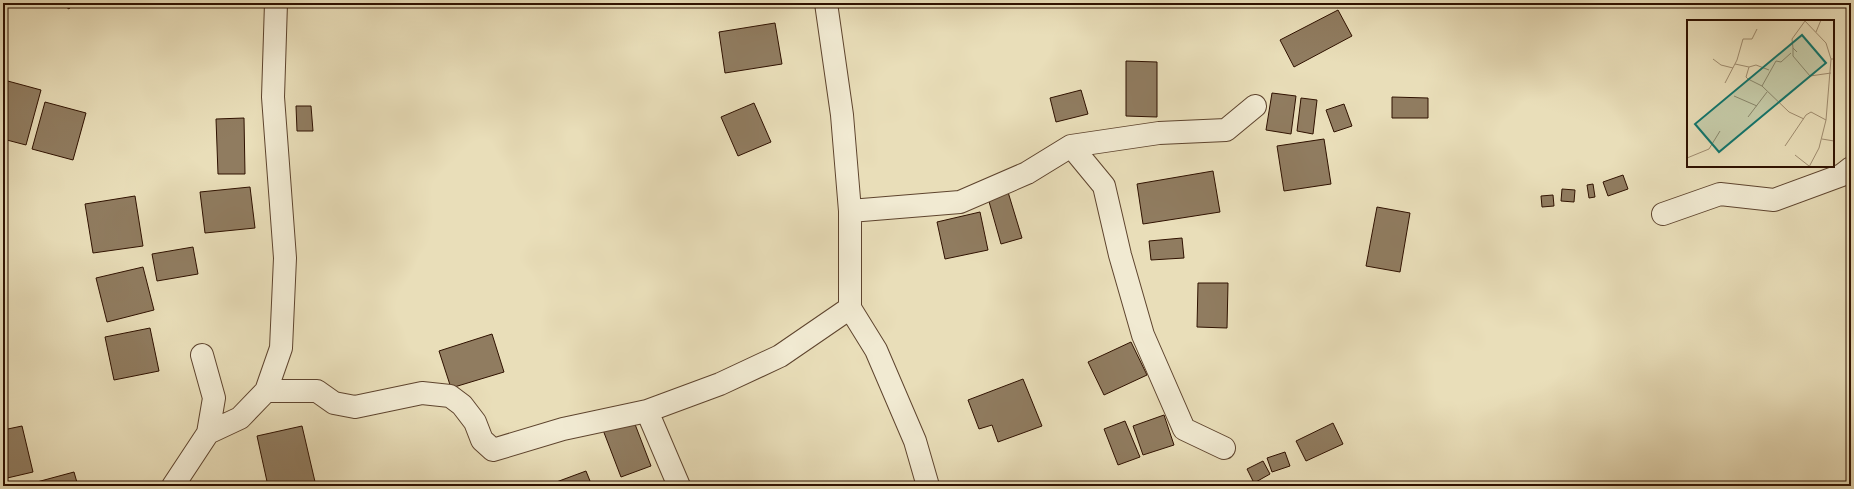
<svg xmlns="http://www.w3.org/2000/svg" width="1854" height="489" font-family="'IM FELL DW Pica',serif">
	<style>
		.building { fill: #907c60; stroke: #2f1100 }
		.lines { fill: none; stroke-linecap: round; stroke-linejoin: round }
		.minor-casing { stroke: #5e442e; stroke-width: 24 }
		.minor { stroke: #f1ead2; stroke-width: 22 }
		.inset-road { fill: none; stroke: #9f8c6f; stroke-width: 1 }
		.view { fill: #0f766e; fill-opacity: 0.15; stroke: #0f766e; stroke-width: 2 }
		.inset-edge { fill: none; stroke: #2f1100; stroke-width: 2 }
	</style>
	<rect width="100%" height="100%" fill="#e9deb9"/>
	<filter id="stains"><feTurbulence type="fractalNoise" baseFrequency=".005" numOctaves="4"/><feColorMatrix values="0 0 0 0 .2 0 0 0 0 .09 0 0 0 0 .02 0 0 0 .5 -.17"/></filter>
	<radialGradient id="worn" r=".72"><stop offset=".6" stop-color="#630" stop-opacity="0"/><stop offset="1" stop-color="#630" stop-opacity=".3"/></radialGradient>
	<path class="building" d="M60,3H73L69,9Z
		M1338,10L1352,36L1294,67L1280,40Z
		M775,23L782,64L725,73L719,32Z
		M1126,61L1157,62V117L1126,116Z
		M4,80L41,90L26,145L3,139Z
		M1081,90L1088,114L1056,122L1050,98Z
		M1272,93L1296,96L1291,134L1266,130Z
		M1392,97L1428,98V118H1392Z
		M1301,98L1317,100L1313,134L1297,131Z
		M45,102L86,113L73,160L32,149Z
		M754,103L771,142L738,156L721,117Z
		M1344,104L1352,126L1334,132L1326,110Z
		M296,106H311L313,131H297Z
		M244,118L245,174H218L216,119Z
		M1324,139L1331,184L1284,191L1277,146Z
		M1213,171L1220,212L1143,224L1137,184Z
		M1623,175L1628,189L1608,196L1603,182Z
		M1593,184L1595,197L1589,198L1587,185Z
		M250,187L255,228L205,233L200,192Z
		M1562,189L1575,190L1574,202L1561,201Z
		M1008,192L1022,238L1001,244L988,198Z
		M1553,195L1554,206L1542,207L1541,196Z
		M135,196L143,246L93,253L85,204Z
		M1377,207L1410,213L1400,272L1366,266Z
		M980,212L988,250L945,259L937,222Z
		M1182,238L1184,258L1151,260L1149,241Z
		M193,247L198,274L157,281L152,254Z
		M143,267L154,310L107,322L96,278Z
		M1198,283H1228L1227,328L1197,327Z
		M150,328L159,371L114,380L105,337Z
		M492,334L504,372L451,388L439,351Z
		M1131,342L1147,375L1104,395L1088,362Z
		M1023,379L1042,426L998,442L992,425L979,429L968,400Z
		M1164,415L1174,445L1143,455L1133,426Z
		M633,419L651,466L621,477L603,430Z
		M1125,421L1140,457L1118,465L1104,429Z
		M1333,423L1343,444L1306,461L1296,441Z
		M22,426L33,472L3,479V430Z
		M302,426L316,486H268L257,436Z
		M1285,452L1290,466L1272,472L1267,458Z
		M1263,461L1270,474L1254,483L1247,469Z
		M586,471L592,486H552L551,484Z
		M74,472L78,486H22Z"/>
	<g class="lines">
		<defs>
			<path id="minor" d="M826,3L842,115L850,211V308L876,350L915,441L928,486
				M1071,146L1104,186L1120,255L1143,335L1184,429L1224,448
				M850,211L960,202L1027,173L1071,146L1159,133L1226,130L1255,106
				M1663,214L1720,194L1774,200L1842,175L1851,168
				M266,391H317L334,403L355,407L422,393L450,396L462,405L475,422L482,440L493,450L563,429L647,411L720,384L780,356L850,308
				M647,411L679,486
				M208,433L240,418L266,391L281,348L285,258L273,97L276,3
				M173,486L208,433L214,398L202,355"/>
		</defs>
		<use href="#minor" class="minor-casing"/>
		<use href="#minor" class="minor"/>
	</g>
	<g transform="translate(1687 20)">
		<rect width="147" height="147" fill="#e9deb9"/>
		<path class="inset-road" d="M117,0L139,23L144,39H147M129,12L134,0M106,28V36L123,56L144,53M110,32L106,28L105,19L118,1M26,39L34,45L46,48M48,44L62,47L59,57L61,59L75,66L102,92L117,99M62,47L69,45L82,50M38,63L50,40L56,19H65L70,9M75,66L89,41L94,42L104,33M47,76L70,86M61,97L80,72M135,119L147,121M98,126L119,95L124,92L139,100M108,135L122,146M0,138L22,129L33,111M122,147L132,128L139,100L144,39"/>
		<path class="view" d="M115,15L139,43L32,132L8,104Z"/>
		<rect width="147" height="147" class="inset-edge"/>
	</g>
	<rect width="1854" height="489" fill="none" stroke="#e9deb9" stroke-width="16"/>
	<rect x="4" y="4" width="1846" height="481" fill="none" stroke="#2f1100" stroke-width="2"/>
	<rect x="8" y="8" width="1838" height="473" fill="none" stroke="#2f1100"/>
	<rect width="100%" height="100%" filter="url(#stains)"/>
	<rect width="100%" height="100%" fill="url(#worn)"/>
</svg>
